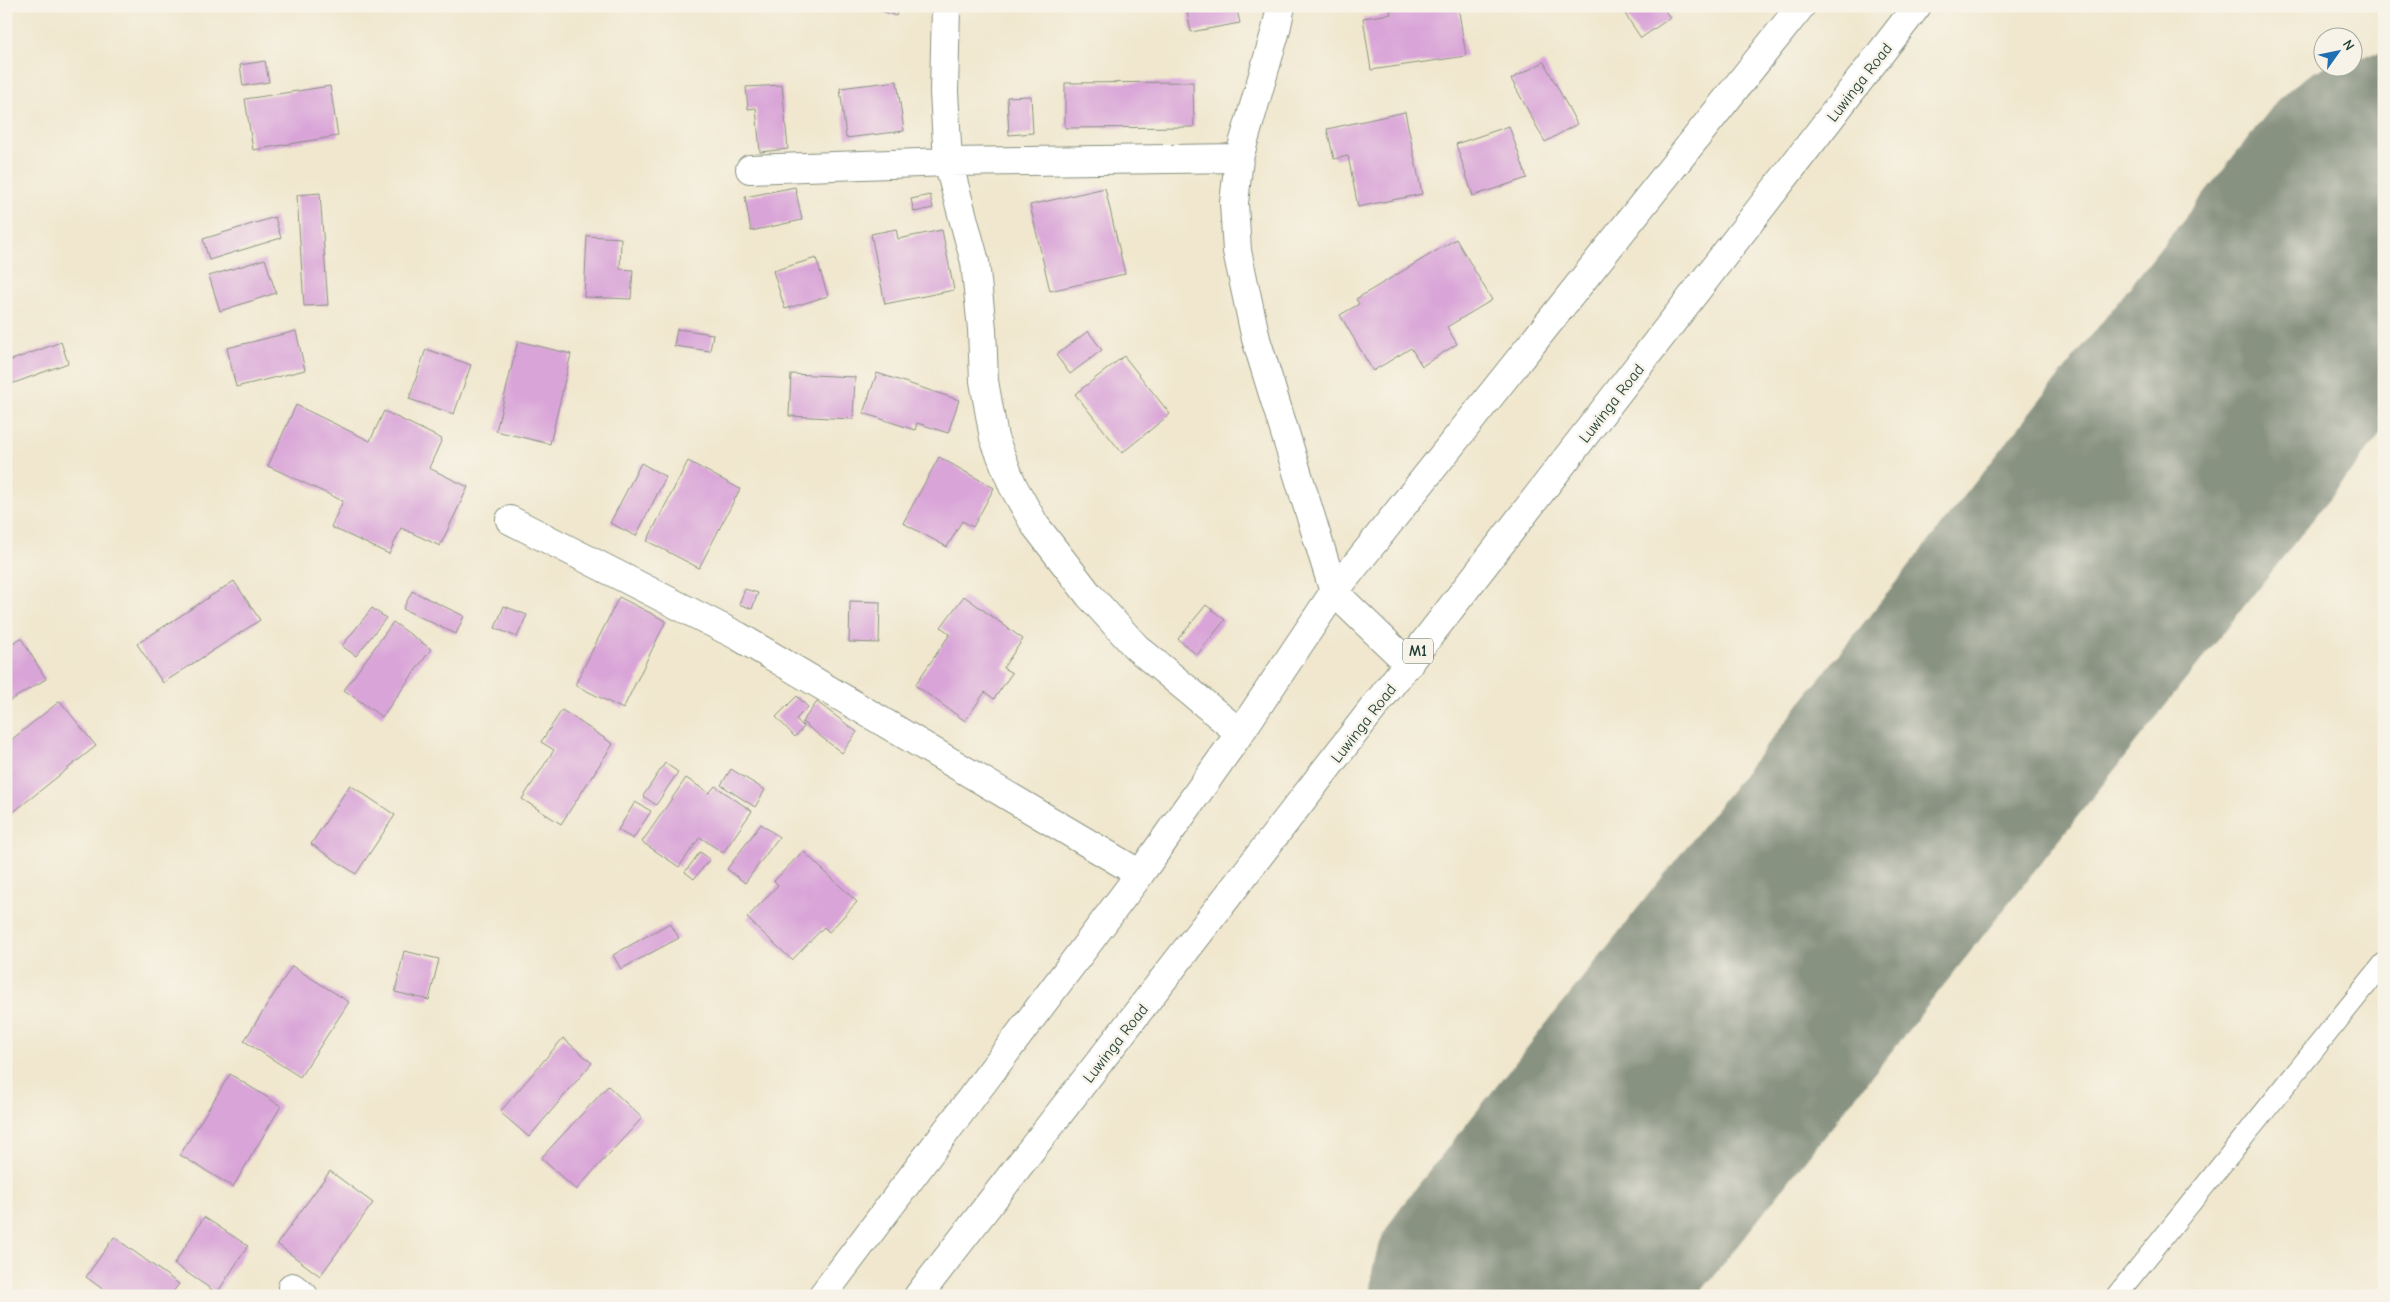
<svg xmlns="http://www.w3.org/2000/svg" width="2390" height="1302" font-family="'Comic Neue',sans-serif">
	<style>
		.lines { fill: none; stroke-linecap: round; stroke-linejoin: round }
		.runway { stroke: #889281; stroke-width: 288 }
		.building { fill: #d9a4d8 }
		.service-casing { stroke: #889281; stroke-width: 22 }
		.minor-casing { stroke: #889281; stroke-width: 30 }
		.trunk-casing { stroke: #889281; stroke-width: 30 }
		.service { stroke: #fff; stroke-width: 20 }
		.minor { stroke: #fff; stroke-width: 28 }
		.trunk { stroke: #fff; stroke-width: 28 }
		.labels { text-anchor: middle; stroke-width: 5; stroke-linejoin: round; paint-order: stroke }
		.shield { fill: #f7f3e8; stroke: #60746a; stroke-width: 1 }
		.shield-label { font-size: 15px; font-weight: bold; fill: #1f3d34 }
		.street-label { font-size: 16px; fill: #1f3d34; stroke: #f7f3e8 }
	</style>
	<rect width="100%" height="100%" fill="#f7f3e8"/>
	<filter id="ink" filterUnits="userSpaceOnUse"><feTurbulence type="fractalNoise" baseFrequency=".02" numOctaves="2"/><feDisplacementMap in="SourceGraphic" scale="10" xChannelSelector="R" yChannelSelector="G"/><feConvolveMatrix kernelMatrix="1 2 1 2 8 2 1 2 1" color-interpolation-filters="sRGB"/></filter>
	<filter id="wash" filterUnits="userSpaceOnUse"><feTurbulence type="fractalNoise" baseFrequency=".0096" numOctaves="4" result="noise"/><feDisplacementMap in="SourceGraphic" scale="20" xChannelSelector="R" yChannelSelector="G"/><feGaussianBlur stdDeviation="1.12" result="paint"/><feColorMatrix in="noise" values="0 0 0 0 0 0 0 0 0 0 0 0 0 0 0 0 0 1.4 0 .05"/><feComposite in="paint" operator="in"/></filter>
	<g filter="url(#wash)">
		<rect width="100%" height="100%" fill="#f0e7ce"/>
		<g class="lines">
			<path class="runway" d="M1514,1296L2384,198"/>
		</g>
		<g id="blocks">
			<path class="building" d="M867,6H899L896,16Z
				M1186,6H1236L1240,23L1191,32Z
				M1412,6H1417L1418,10L1458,6L1466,56L1371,70L1363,18L1391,14L1390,10Z
				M1636,6H1662L1670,18L1641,38L1625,14Z
				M265,61L269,82L243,86L240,65Z
				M1544,62L1577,124L1545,142L1511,79Z
				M897,81L904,131L846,138L840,88Z
				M1193,82L1194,127L1065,128V83Z
				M782,85L788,149L760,152L756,108L748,109L746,87Z
				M330,86L338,136L253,150L245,99Z
				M1031,96L1033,133L1009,135L1007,97Z
				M1405,112L1422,194L1358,207L1348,156L1334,159L1327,129Z
				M1509,126L1527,178L1473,196L1456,144Z
				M795,187L802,220L751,231L745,197Z
				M1105,188L1125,274L1050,291L1030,205Z
				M320,193L328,305L304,306L297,195Z
				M930,195L933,208L914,212L911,199Z
				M275,217L281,238L209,260L203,239Z
				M896,229L898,239L942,230L954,290L885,304L871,234Z
				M587,236L621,238L620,269L633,270L631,299L584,297Z
				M1456,239L1492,300L1447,327L1457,344L1422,366L1411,348L1373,371L1340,315L1359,304L1356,299Z
				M816,258L828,296L785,309L773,271Z
				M265,259L276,293L220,311L209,276Z
				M677,329L713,334L710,351L674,346Z
				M296,331L305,370L236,387L227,348Z
				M1088,331L1102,350L1070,374L1056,355Z
				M518,341L571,354L550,444L496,431Z
				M61,342L68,363L6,386V362Z
				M426,349L471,365L454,414L409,399Z
				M1124,356L1170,414L1122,453L1075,394Z
				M877,373L959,400L948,433L917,423L915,430L863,413Z
				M791,374L855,377L853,419L789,416Z
				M296,405L370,441L384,411L442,439L429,468L468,487L440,546L401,528L389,554L331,527L343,501L268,466Z
				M939,457L994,488L973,527L962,521L947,547L903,523Z
				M688,461L740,489L699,568L647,541Z
				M641,463L666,477L636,536L610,523Z
				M234,581L260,620L163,683L137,644Z
				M745,589L758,593L752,609L739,604Z
				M412,591L464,616L456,634L403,609Z
				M964,596L1023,639L1003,668L1012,673L994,699L985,692L965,721L915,685L950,634L941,627Z
				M619,597L666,621L623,709L575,685Z
				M850,601L880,602L879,643L849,642Z
				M1206,605L1225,620L1197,655L1178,639Z
				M504,606L527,615L517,637L495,628Z
				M372,608L386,618L356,656L342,646Z
				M393,622L431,649L382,717L344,690Z
				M21,638L46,679L6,703V647Z
				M797,696L808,707L796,719L804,727L795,737L776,717Z
				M60,701L96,746L6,818V744Z
				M817,702L857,732L842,753L802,722Z
				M562,710L613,744L561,824L522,799L554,750L541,742Z
				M665,763L678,772L656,805L643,796Z
				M731,769L765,790L755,807L721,785Z
				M686,778L709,793L715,786L752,811L723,853L700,837L679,867L642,842Z
				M350,785L395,815L356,874L311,844Z
				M635,802L651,811L633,839L618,830Z
				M761,824L779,837L745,883L727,869Z
				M803,851L857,902L829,932L824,927L792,960L747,918L778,885L774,881Z
				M700,852L710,859L694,879L685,872Z
				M670,923L679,938L621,969L613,955Z
				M404,951L439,959L429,1000L395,992Z
				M292,966L349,1002L300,1077L244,1041Z
				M563,1038L592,1063L529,1137L500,1112Z
				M230,1074L281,1106L233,1187L180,1155Z
				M608,1086L642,1118L576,1190L541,1158Z
				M330,1171L373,1203L320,1276L277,1244Z
				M204,1217L248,1246L217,1293L174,1264Z
				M114,1237L179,1284L170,1296H112L86,1277Z"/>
		</g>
	</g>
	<g filter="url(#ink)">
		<use href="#blocks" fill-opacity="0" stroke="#889281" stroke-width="1"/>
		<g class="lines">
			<defs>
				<path id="service" d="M2116,1296L2384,963"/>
				<path id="minor" d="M946,6L944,92L948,162L975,262L982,329L984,381L994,438L1013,486L1035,525L1089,595L1136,647L1240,733
					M1281,6L1276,30L1239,158L1234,203L1237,251L1256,339L1334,592L1409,664
					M750,169L948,162L1239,158
					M510,520L738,636L1140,874
					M292,1287L304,1296
					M822,1296L1140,874L1240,733L1334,592L1801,6"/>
				<path id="trunk" d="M918,1296L1917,6"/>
			</defs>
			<use href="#service" class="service-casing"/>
			<use href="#minor" class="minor-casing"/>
			<use href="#trunk" class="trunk-casing"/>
			<use href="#service" class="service"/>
			<use href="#minor" class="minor"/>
			<use href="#trunk" class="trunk"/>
		</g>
	</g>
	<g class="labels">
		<rect class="shield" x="1403" y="638.5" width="30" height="25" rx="4"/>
		<g class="shield-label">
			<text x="1418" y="656">M1</text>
		</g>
		<g class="street-label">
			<text transform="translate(1859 82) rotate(-52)" y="6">Luwinga Road</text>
			<text transform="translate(1611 403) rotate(-52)" y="6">Luwinga Road</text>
			<text transform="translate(1363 723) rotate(-52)" y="6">Luwinga Road</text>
			<text transform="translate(1115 1043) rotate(-52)" y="6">Luwinga Road</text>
		</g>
	</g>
	<rect width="2390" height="1302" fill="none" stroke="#f7f3e8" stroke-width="25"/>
	<g transform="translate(2338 52) rotate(57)"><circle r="24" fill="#f7f3e8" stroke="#a1aaa0"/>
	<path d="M0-4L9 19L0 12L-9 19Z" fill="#1f6fb2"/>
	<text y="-8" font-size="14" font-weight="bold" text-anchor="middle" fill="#1f3d34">N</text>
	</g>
</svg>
